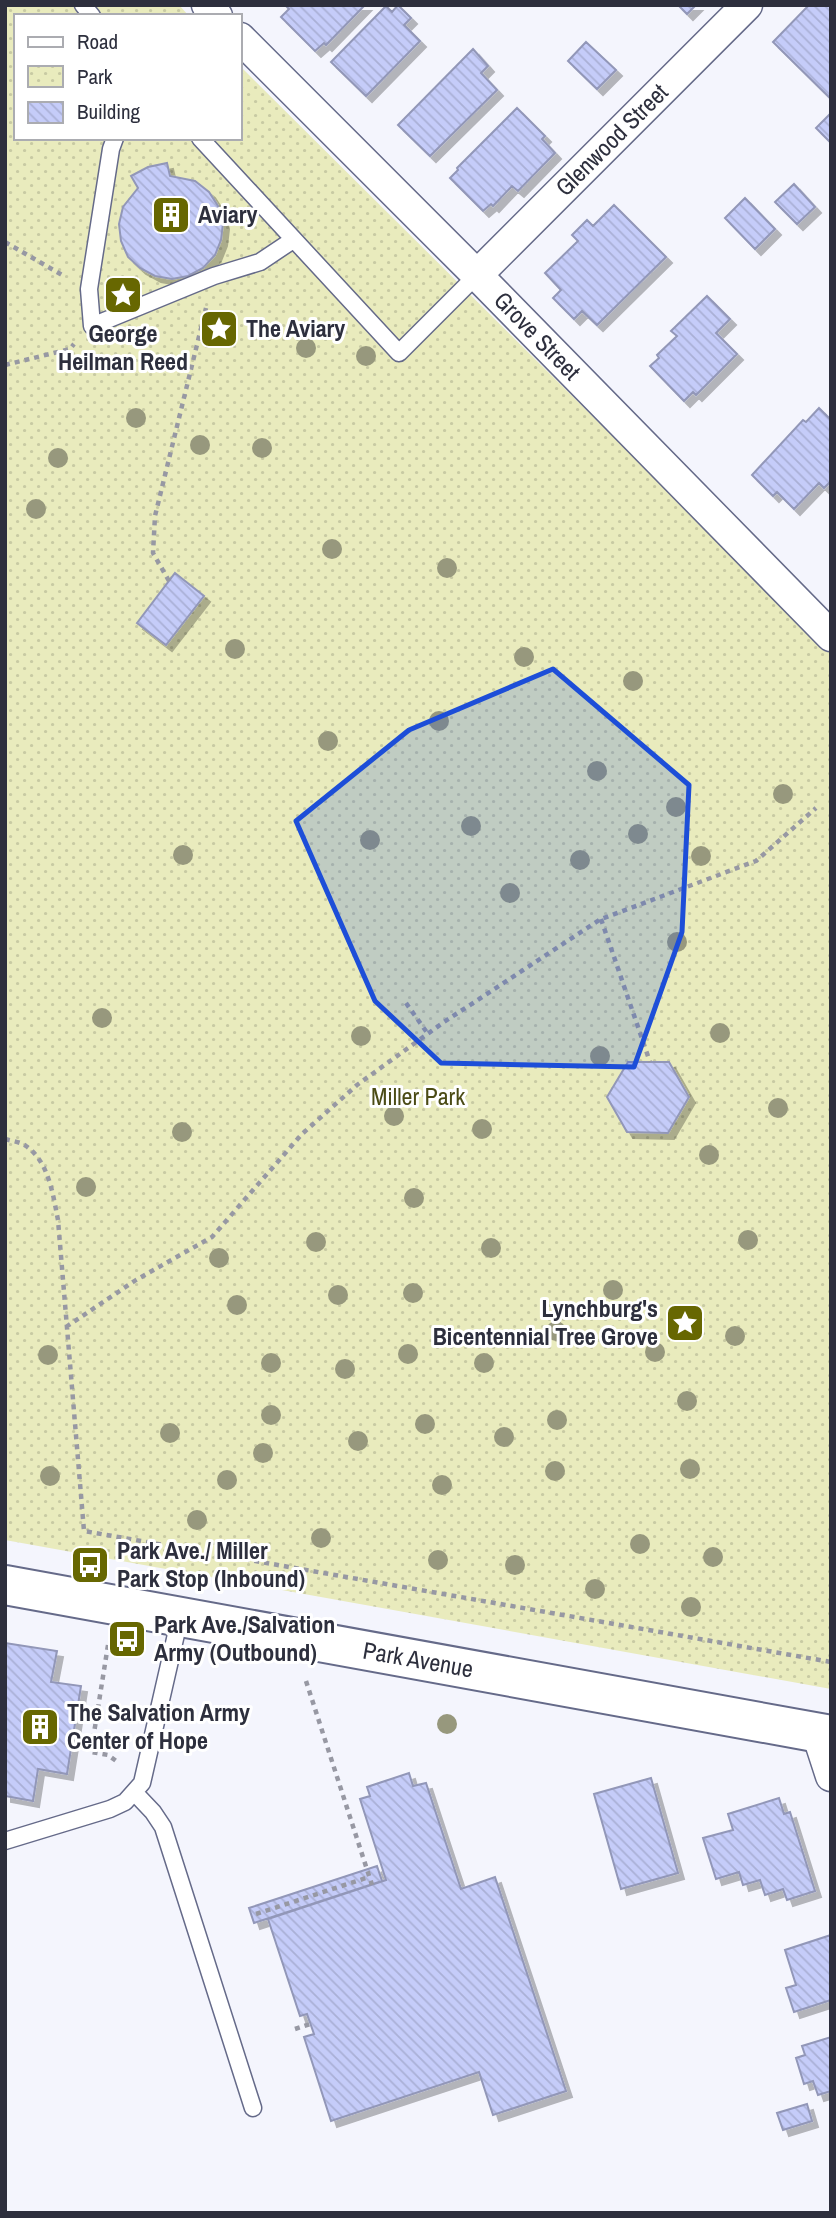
<svg xmlns="http://www.w3.org/2000/svg" width="836" height="2218" font-family="'Archivo Narrow',sans-serif">
	<style>
		.park { fill: url(#park-dots) }
		.building { fill: url(#building-back-hatch); stroke: #9297b8; stroke-width: 2; filter: url(#shadow) }
		.lines { fill: none; stroke-linecap: round; stroke-linejoin: round }
		.lane-casing { stroke: #656a89; stroke-width: 19 }
		.street-casing { stroke: #656a89; stroke-width: 33 }
		.secondary-casing { stroke: #656a89; stroke-width: 42 }
		.path { stroke: #9798a3; stroke-width: 4.5; stroke-dasharray: 5 5; stroke-linecap: butt }
		.lane { stroke: #fff; stroke-width: 16 }
		.street { stroke: #fff; stroke-width: 30 }
		.secondary { stroke: #fff; stroke-width: 38 }
		.tree { fill: #97987d }
		.marked { fill: #1d4ed8; fill-opacity: 0.2; stroke: #1d4ed8; stroke-width: 5; stroke-linejoin: round }
		.labels { text-anchor: middle; stroke-width: 6; stroke-linejoin: round; paint-order: stroke }
		.street-label { font-size: 24px; fill: #2d2f3d; stroke: #fff }
		.poi-label { font-size: 24px; font-weight: bold; fill: #2d2f3d; stroke: #fff; text-anchor: start }
		.park-label { font-size: 24px; fill: #4b4b15; stroke: #fff }
	</style>
	<defs>
		<pattern id="park-dots" width="8" height="8" patternUnits="userSpaceOnUse" patternTransform="scale(1.75)"><rect width="8" height="8" fill="#e9ebbd"/><path d="M2 2h.1M6 6h.1" fill="none" stroke="#c8caa3" stroke-width="1.8" stroke-linecap="round"/></pattern>
		<pattern id="building-back-hatch" width="6" height="6" patternUnits="userSpaceOnUse" patternTransform="scale(1.75)"><rect width="6" height="6" fill="#c5ccf9"/><path d="M-1 5l2 2M0 0l6 6M5-1l2 2" fill="none" stroke="#aab0d6"/></pattern>
		<filter id="shadow"><feDropShadow dx="6" dy="6" stdDeviation="0" flood-color="#0004"/></filter>
	</defs>
	<rect width="100%" height="100%" fill="#f4f5fd"/>
	<path class="park" d="M5,5H179L189,16H16V138H240V66L831,653V1689L5,1540Z"/>
	<path class="building" d="M289,5H365L326,45L324,43L315,51L281,17L289,9L287,7Z
		M398,5L411,18L404,25L420,41L366,96L331,62L386,6L392,12Z
		M678,5H696L687,14Z
		M809,5H831V99L773,42Z
		M586,42L616,70L597,89L568,61Z
		M473,49L488,66L481,73L497,90L430,156L398,125Z
		M517,108L545,136L542,139L555,153L518,191L512,186L493,206L491,204L483,211L450,178L458,170L457,168Z
		M831,113V143L816,128Z
		M167,163L170,176L195,181L209,192L218,206L223,223L221,240L215,255L203,268L188,276L172,279L155,276L140,268L128,257L121,241L119,224L123,207L138,188L131,176L148,167Z
		M794,184L815,207L797,224L775,202Z
		M745,198L775,229L755,249L725,218Z
		M614,205L666,257L597,325L582,311L574,319L553,298L561,290L545,273L578,241L572,235L587,220L593,226Z
		M707,296L730,319L716,333L737,354L696,395L693,392L684,401L650,366L659,358L657,355L677,336L671,331Z
		M819,408L831,420V481L824,488L819,483L794,509L777,492L773,496L752,475L803,420L806,422Z
		M175,573L204,596L166,645L137,623Z
		M628,1062H669L689,1097L668,1133L627,1132L607,1097Z
		M5,1643L57,1651L51,1682L81,1686L67,1774L38,1769L33,1801L5,1796Z
		M409,1773L413,1786L426,1783L461,1889L495,1877L566,2091L493,2115L479,2072L331,2121L304,2037L314,2034L307,2014L300,2016L268,1919L386,1880L360,1799L370,1796L367,1787Z
		M651,1778L678,1873L621,1889L594,1794Z
		M779,1798L784,1814L790,1812L815,1891L787,1900L783,1889L765,1895L760,1880L743,1885L739,1872L716,1879L703,1838L733,1830L728,1814Z
		M377,1866L382,1881L254,1923L249,1908Z
		M831,1935V2000L794,2012L786,1988L796,1985L785,1950Z
		M831,2037V2091L818,2095L813,2081L804,2084L796,2058L805,2055L802,2046Z
		M807,2104L812,2121L783,2130L777,2113Z"/>
	<g class="lines">
		<defs>
			<path id="lane" d="M83,5L92,16
				M115,138L111,149L89,289L92,326L214,276L260,262L293,240
				M200,138L399,353L477,275
				M134,1792L153,1812L163,1827L253,2108
				M5,1841L110,1809L125,1802L142,1783L180,1617"/>
			<path id="street" d="M207,5L217,16
				M240,38L477,275L831,636
				M477,275L747,5
				M817,1733L831,1776"/>
			<path id="secondary" d="M5,1585L831,1735"/>
		</defs>
		<use href="#lane" class="lane-casing"/>
		<use href="#street" class="street-casing"/>
		<use href="#secondary" class="secondary-casing"/>
		<path class="path" d="M5,242L62,275
			M5,365L70,349L74,344
			M169,581L153,553L155,516L206,308
			M601,919L650,1062
			M406,1003L428,1034
			M5,1139C12,1141 21,1142 26,1146C49,1162 53,1195 58,1220L84,1531L831,1662
			M66,1327L136,1280L212,1237L302,1134L357,1085L444,1022L601,919L756,861L816,808
			M108,1645L91,1752L108,1755L119,1763
			M306,1681L372,1885
			M256,1914L369,1877
			M295,2029L310,2024"/>
		<use href="#lane" class="lane"/>
		<use href="#street" class="street"/>
		<use href="#secondary" class="secondary"/>
	</g>
	<g class="tree">
		<circle cx="306" cy="348" r="10"/>
		<circle cx="366" cy="356" r="10"/>
		<circle cx="136" cy="418" r="10"/>
		<circle cx="200" cy="445" r="10"/>
		<circle cx="262" cy="448" r="10"/>
		<circle cx="58" cy="458" r="10"/>
		<circle cx="36" cy="509" r="10"/>
		<circle cx="332" cy="549" r="10"/>
		<circle cx="447" cy="568" r="10"/>
		<circle cx="235" cy="649" r="10"/>
		<circle cx="524" cy="657" r="10"/>
		<circle cx="633" cy="681" r="10"/>
		<circle cx="439" cy="721" r="10"/>
		<circle cx="328" cy="741" r="10"/>
		<circle cx="597" cy="771" r="10"/>
		<circle cx="783" cy="794" r="10"/>
		<circle cx="676" cy="807" r="10"/>
		<circle cx="471" cy="826" r="10"/>
		<circle cx="638" cy="834" r="10"/>
		<circle cx="370" cy="840" r="10"/>
		<circle cx="183" cy="855" r="10"/>
		<circle cx="701" cy="856" r="10"/>
		<circle cx="580" cy="860" r="10"/>
		<circle cx="510" cy="893" r="10"/>
		<circle cx="677" cy="942" r="10"/>
		<circle cx="102" cy="1018" r="10"/>
		<circle cx="720" cy="1033" r="10"/>
		<circle cx="361" cy="1036" r="10"/>
		<circle cx="600" cy="1056" r="10"/>
		<circle cx="778" cy="1108" r="10"/>
		<circle cx="394" cy="1116" r="10"/>
		<circle cx="482" cy="1129" r="10"/>
		<circle cx="182" cy="1132" r="10"/>
		<circle cx="709" cy="1155" r="10"/>
		<circle cx="86" cy="1187" r="10"/>
		<circle cx="414" cy="1198" r="10"/>
		<circle cx="748" cy="1240" r="10"/>
		<circle cx="316" cy="1242" r="10"/>
		<circle cx="491" cy="1248" r="10"/>
		<circle cx="219" cy="1258" r="10"/>
		<circle cx="613" cy="1290" r="10"/>
		<circle cx="413" cy="1293" r="10"/>
		<circle cx="338" cy="1295" r="10"/>
		<circle cx="237" cy="1305" r="10"/>
		<circle cx="556" cy="1331" r="10"/>
		<circle cx="735" cy="1336" r="10"/>
		<circle cx="655" cy="1352" r="10"/>
		<circle cx="408" cy="1354" r="10"/>
		<circle cx="48" cy="1355" r="10"/>
		<circle cx="271" cy="1363" r="10"/>
		<circle cx="484" cy="1363" r="10"/>
		<circle cx="345" cy="1369" r="10"/>
		<circle cx="687" cy="1401" r="10"/>
		<circle cx="271" cy="1415" r="10"/>
		<circle cx="557" cy="1420" r="10"/>
		<circle cx="425" cy="1424" r="10"/>
		<circle cx="170" cy="1433" r="10"/>
		<circle cx="504" cy="1437" r="10"/>
		<circle cx="358" cy="1441" r="10"/>
		<circle cx="263" cy="1453" r="10"/>
		<circle cx="690" cy="1469" r="10"/>
		<circle cx="555" cy="1471" r="10"/>
		<circle cx="50" cy="1476" r="10"/>
		<circle cx="227" cy="1480" r="10"/>
		<circle cx="442" cy="1485" r="10"/>
		<circle cx="197" cy="1520" r="10"/>
		<circle cx="321" cy="1538" r="10"/>
		<circle cx="640" cy="1544" r="10"/>
		<circle cx="713" cy="1557" r="10"/>
		<circle cx="438" cy="1560" r="10"/>
		<circle cx="515" cy="1565" r="10"/>
		<circle cx="595" cy="1589" r="10"/>
		<circle cx="691" cy="1607" r="10"/>
		<circle cx="447" cy="1724" r="10"/>
	</g>
	<path class="marked" d="M553,669L689,785L682,932L634,1067L441,1063L375,1001L296,821L409,730Z"/>
	<defs>
		<symbol id="building-square" viewBox="-11 -11 22 22"><rect x="-9" y="-9" width="18" height="18" rx="4" fill="#676701" stroke="#fff"/><path d="M-4-6H4V6H1V3H-1V6H-4ZM-2.5-4.3h1.7v1.8h-1.7ZM.8-4.3h1.7v1.8H.8ZM-2.5-1h1.7V.8h-1.7ZM.8-1h1.7V.8H.8Z" fill="#fff"/></symbol>
		<symbol id="sight-square" viewBox="-11 -11 22 22"><rect x="-9" y="-9" width="18" height="18" rx="4" fill="#676701" stroke="#fff"/><path d="M0-6L1.8-2.2L6-1.7L2.9 1.2L3.7 5.4L0 3.3L-3.7 5.4L-2.9 1.2L-6-1.7L-1.8-2.2Z" fill="#fff"/></symbol>
		<symbol id="bus-square" viewBox="-11 -11 22 22"><rect x="-9" y="-9" width="18" height="18" rx="4" fill="#676701" stroke="#fff"/><path d="M-5-6H5V4H4V6H2V4H-2V6H-4V4H-5ZM-3.5-4V0h7V-4ZM-3.5 1.2v1.5H-2V1.2ZM2 1.2v1.5H3.5V1.2Z" fill="#fff"/></symbol>
	</defs>
	<g fill-rule="evenodd">
		<use href="#building-square" x="149" y="193" width="44" height="44"/>
		<use href="#sight-square" x="101" y="273" width="44" height="44"/>
		<use href="#sight-square" x="197" y="307" width="44" height="44"/>
		<use href="#sight-square" x="663" y="1301" width="44" height="44"/>
		<use href="#bus-square" x="68" y="1543" width="44" height="44"/>
		<use href="#bus-square" x="105" y="1617" width="44" height="44"/>
		<use href="#building-square" x="18" y="1705" width="44" height="44"/>
	</g>
	<g class="labels">
		<g class="street-label">
			<text transform="translate(612 140) rotate(-45)" y="8">Glenwood Street</text>
			<text transform="translate(537 336) rotate(46)" y="8">Grove Street</text>
			<text transform="translate(418 1660) rotate(10)" y="8">Park Avenue</text>
		</g>
		<g class="poi-label">
			<text x="198" y="223">Aviary</text>
			<text x="246" y="337">The Aviary</text>
			<text x="123" y="342" text-anchor="middle">George<tspan x="123" dy="28">Heilman Reed</tspan></text>
			<text x="658" y="1317" text-anchor="end">Lynchburg's<tspan x="658" dy="28">Bicentennial Tree Grove</tspan></text>
			<text x="117" y="1559">Park Ave./ Miller<tspan x="117" dy="28">Park Stop (Inbound)</tspan></text>
			<text x="154" y="1633">Park Ave./Salvation<tspan x="154" dy="28">Army (Outbound)</tspan></text>
			<text x="67" y="1721">The Salvation Army<tspan x="67" dy="28">Center of Hope</tspan></text>
		</g>
		<g class="park-label">
			<text x="418" y="1105">Miller Park</text>
		</g>
	</g>
	<rect width="836" height="2218" fill="none" stroke="#2d2f3d" stroke-width="14"/>
	<rect x="14" y="14" width="228" height="126" fill="#ffffff" stroke="#abacb1" stroke-width="2"/>
	<rect x="28" y="37" width="35" height="10" fill="#ffffff" stroke="#abacb1" stroke-width="2"/>
	<text x="77" y="49" font-size="21" fill="#2d2f3d">Road</text>
	<rect x="28" y="66" width="35" height="21" fill="url(#park-dots)" stroke="#abacb1" stroke-width="2"/>
	<text x="77" y="84" font-size="21" fill="#2d2f3d">Park</text>
	<rect x="28" y="102" width="35" height="21" fill="url(#building-back-hatch)" stroke="#abacb1" stroke-width="2"/>
	<text x="77" y="119" font-size="21" fill="#2d2f3d">Building</text>
</svg>
